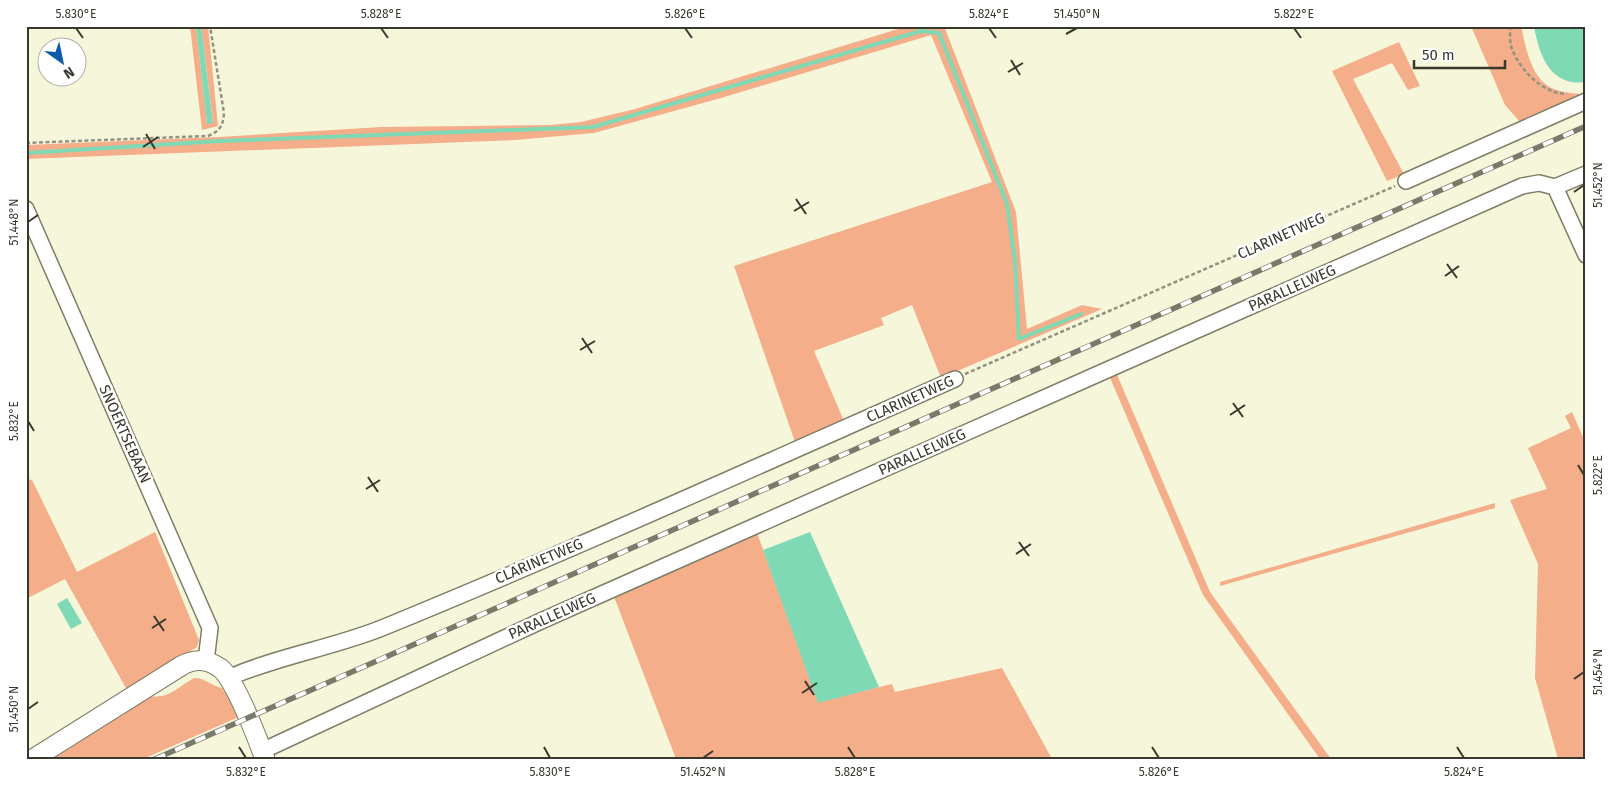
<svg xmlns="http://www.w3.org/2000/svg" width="1612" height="785" font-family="'Fira Sans',sans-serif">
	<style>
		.green { fill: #f4ae89 }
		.water { fill: #7ed9b4 }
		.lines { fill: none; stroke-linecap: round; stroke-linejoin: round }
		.stream { stroke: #7ed9b4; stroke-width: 4 }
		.minor-casing { stroke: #7e7e66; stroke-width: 18 }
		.tertiary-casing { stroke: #7e7e66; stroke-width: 21 }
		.path { stroke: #929280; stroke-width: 2.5; stroke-dasharray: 4 2.5; stroke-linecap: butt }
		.minor { stroke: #fff; stroke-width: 15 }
		.tertiary { stroke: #fff; stroke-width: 19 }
		.rail-casing { stroke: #7a7a6a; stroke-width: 5.5 }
		.rail { stroke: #fff; stroke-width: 4; stroke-dasharray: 11; stroke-linecap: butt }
		.ticks { fill: none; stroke: #38382e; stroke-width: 2 }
		.labels { text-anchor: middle; stroke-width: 5; stroke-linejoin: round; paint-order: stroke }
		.street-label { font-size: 15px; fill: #38382e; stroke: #fff }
		.neatline { fill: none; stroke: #38382e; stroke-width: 2 }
		.ticks-label { font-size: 12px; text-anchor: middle; fill: #38382e }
	</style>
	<rect width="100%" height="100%" fill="#f6f6db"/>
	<path class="green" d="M190,26H196L207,124L213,122L201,26H208L218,126L202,130Z
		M908,26H944L1016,212L1027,329L1082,305L1102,309L941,378L912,305L881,318L884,325L814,351L844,421L795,442L734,266L992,182L931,35L721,98L594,133L515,140L26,159V145L219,137L381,127L551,125L581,122L635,109Z
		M1471,26H1521C1526,48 1531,80 1554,89C1563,93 1575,93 1585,95L1521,123L1505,105Z
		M1399,42L1420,86L1408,90L1392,63L1353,79L1404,174L1387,181L1332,71Z
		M1115,370L1210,592L1331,759H1320L1203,595L1108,373Z
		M1572,412L1586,444V759H1558L1535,678L1538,564L1510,500L1547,489L1528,448L1571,428L1565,416Z
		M26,479L32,480L77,572L155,532L199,640L197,647L127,690L65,579L26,599Z
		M1495,503V508L1220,586V582Z
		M756,530L818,702L892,684L895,692L1002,668L1052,759H676L613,594Z
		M194,678C206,678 211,686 222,688L241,716L143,759H43L146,695C168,701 176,688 194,678Z"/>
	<path class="water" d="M196,26H201L213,123L207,124Z
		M1534,26H1586V82C1550,87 1539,55 1534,26Z
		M810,532L879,687L818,703L763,550Z
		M67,598L82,623L71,629L57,604Z"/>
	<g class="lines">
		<path class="stream" d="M26,153L220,141L593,127L921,31L939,33L1007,204L1015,262L1019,339L1081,314"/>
		<defs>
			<path id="minor" d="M1406,181L1586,101
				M1555,187L1586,255
				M26,209L210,628L206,661
				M228,678C278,656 332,648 382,628C575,549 765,463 955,379
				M262,751L541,621L1522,186L1539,183L1555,187L1586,174"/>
			<path id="tertiary" d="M33,759L181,666C195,658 207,659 220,668C235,679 258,740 265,759"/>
		</defs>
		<use href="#minor" class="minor-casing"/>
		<use href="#tertiary" class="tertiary-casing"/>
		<path class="path" d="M1510,26C1510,32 1510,40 1511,46C1518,68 1542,94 1567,94
			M26,143L208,136C220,131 223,126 224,113L210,26
			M965,374L1395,186"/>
		<use href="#minor" class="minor"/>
		<use href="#tertiary" class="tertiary"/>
		<defs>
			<path id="rail" d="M155,759L1586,126"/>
		</defs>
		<use href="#rail" class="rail-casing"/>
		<use href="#rail" class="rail"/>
	</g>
	<path class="ticks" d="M76,28L83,38M381,28L388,38M685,28L692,38M989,28L996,38M1294,28L1301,38M1066,34L1077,28M1011,60L1020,75M1008,72L1023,63M146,134L155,149M143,147L158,137M1574,192L1584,185M796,199L806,214M794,211L809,202M28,222L38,215M1447,264L1457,278M1445,276L1459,266M582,338L592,353M580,350L595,341M1233,403L1243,417M1230,415L1245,405M28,421L34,431M1578,465L1584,475M368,477L378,492M366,489L380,480M1019,542L1029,556M1016,554L1031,544M154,616L164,631M152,628L166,619M1574,679L1584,672M805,681L814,695M802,693L817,683M28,709L38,702M239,747L246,758M544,747L550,758M848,747L855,758M1152,747L1159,758M1457,747L1464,758M703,758L713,751"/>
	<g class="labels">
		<g class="street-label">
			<text transform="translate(1281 236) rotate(-24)" y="5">CLARINETWEG</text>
			<text transform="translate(1292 288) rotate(-24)" y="5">PARALLELWEG</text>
			<text transform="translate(910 399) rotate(-24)" y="5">CLARINETWEG</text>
			<text transform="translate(125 434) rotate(66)" y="5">SNOERTSEBAAN</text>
			<text transform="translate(922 452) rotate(-24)" y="5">PARALLELWEG</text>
			<text transform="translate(539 561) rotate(-23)" y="5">CLARINETWEG</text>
			<text transform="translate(552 616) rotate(-24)" y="5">PARALLELWEG</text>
		</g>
	</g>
	<rect width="1612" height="785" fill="none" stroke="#ffffff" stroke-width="55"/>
	<g transform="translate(62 62) rotate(147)"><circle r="24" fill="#ffffff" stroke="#afafab"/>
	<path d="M0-4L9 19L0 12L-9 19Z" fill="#0f5baa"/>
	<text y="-8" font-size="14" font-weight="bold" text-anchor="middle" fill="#38382e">N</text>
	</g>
	<path d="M1414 60v8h91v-8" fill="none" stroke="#38382e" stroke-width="2.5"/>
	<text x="1422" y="60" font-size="15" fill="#38382e" stroke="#ffffff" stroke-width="4" paint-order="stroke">50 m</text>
	<rect x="28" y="28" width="1556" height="730" class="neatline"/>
	<g class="ticks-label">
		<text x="76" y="18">5.830°E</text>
		<text x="381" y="18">5.828°E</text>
		<text x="685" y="18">5.826°E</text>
		<text x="989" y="18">5.824°E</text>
		<text x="1077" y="18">51.450°N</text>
		<text x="1294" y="18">5.822°E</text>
		<text transform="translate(1598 185) rotate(-90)" y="4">51.452°N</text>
		<text transform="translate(14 222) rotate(-90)" y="4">51.448°N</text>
		<text transform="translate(14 421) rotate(-90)" y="4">5.832°E</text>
		<text transform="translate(1598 475) rotate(-90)" y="4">5.822°E</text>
		<text transform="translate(1598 672) rotate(-90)" y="4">51.454°N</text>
		<text transform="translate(14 709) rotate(-90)" y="4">51.450°N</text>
		<text x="246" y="776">5.832°E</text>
		<text x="550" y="776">5.830°E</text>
		<text x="703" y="776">51.452°N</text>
		<text x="855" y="776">5.828°E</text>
		<text x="1159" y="776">5.826°E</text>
		<text x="1464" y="776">5.824°E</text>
	</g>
</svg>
